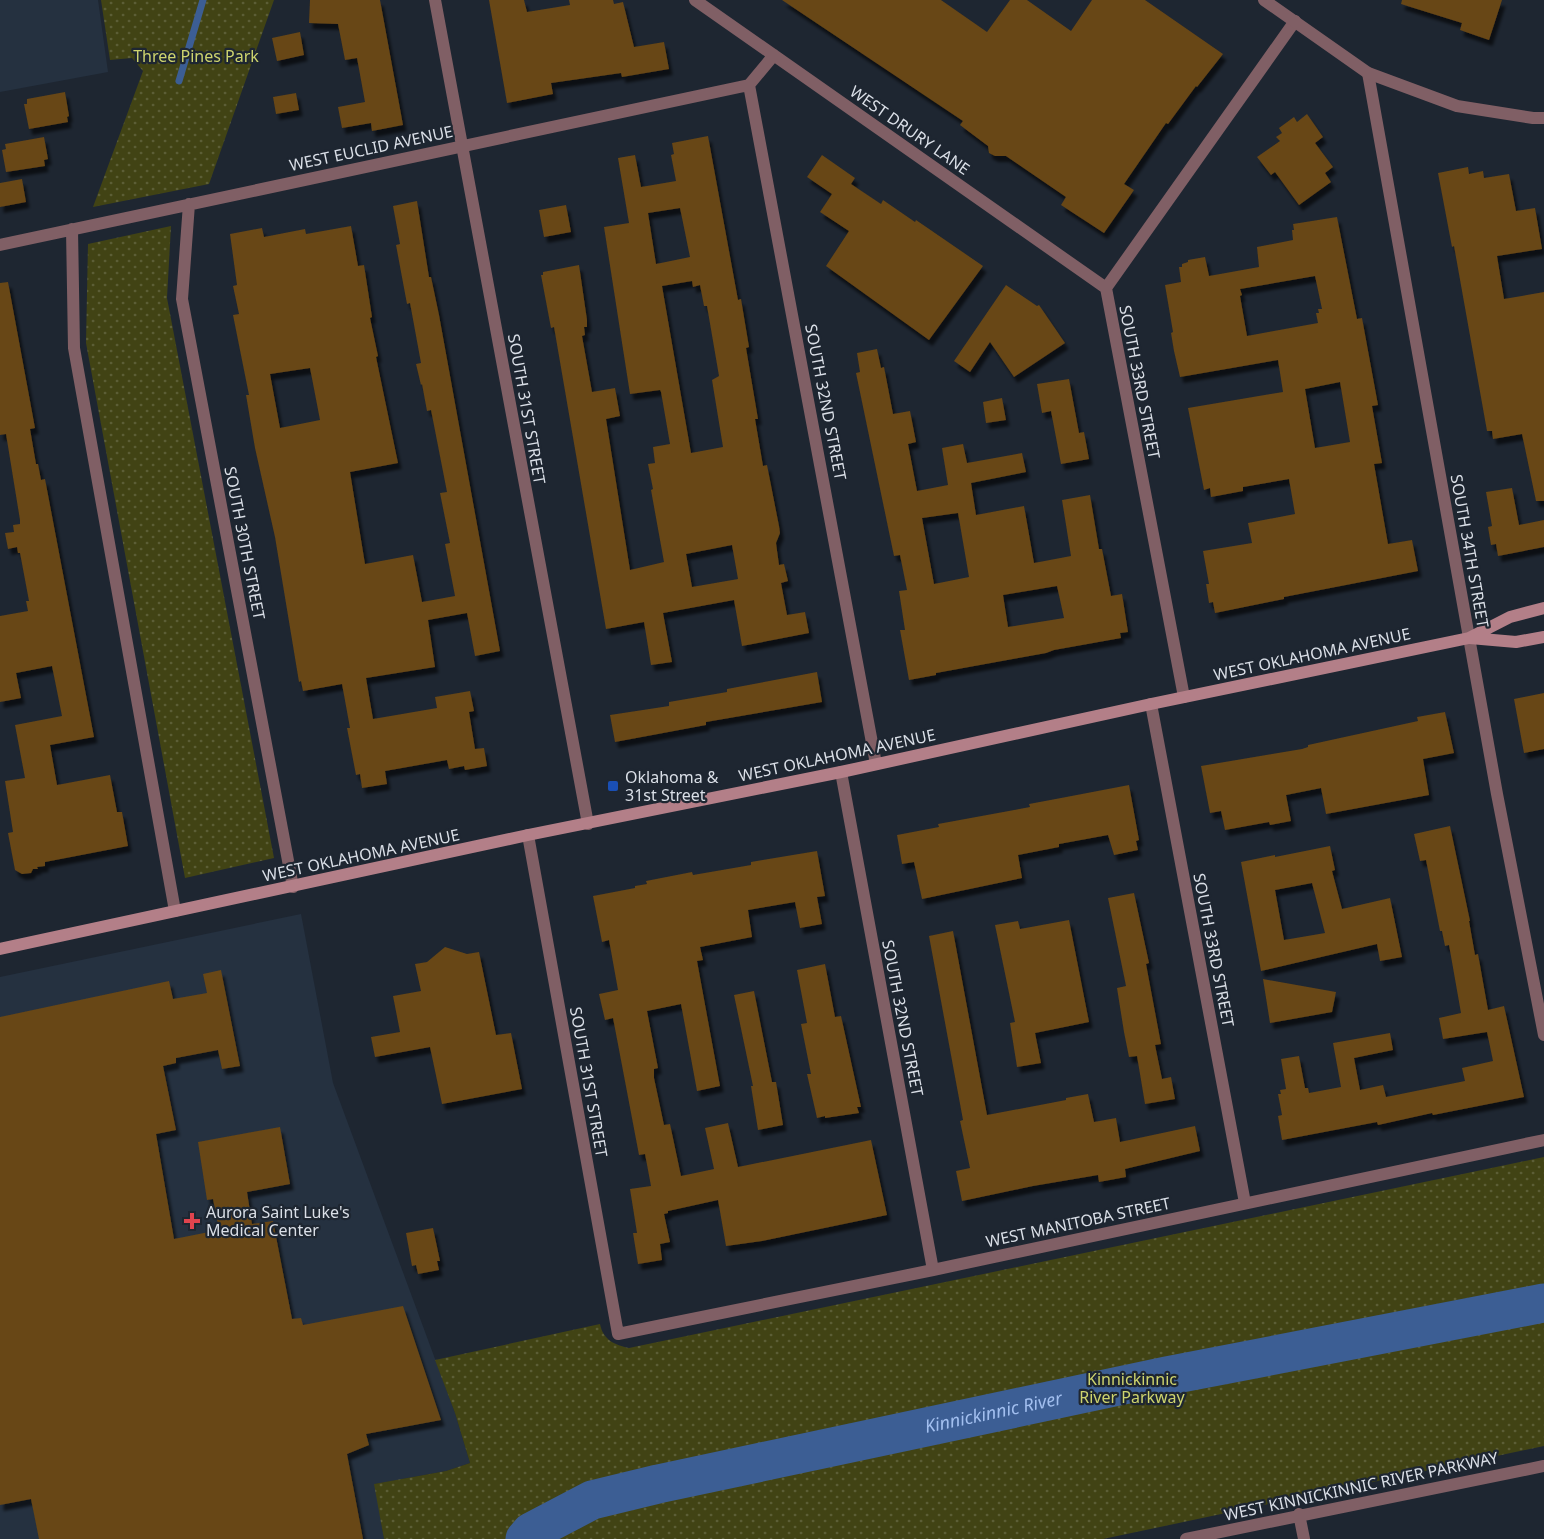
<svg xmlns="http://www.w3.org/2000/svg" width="1544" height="1539" font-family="'Noto Sans',sans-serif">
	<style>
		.built { fill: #253140 }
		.park { fill: url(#park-dots) }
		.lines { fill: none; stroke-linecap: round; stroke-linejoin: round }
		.stream { stroke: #3c5e94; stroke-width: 7 }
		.river { stroke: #3c5e94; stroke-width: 39 }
		.building { fill: #674616; fill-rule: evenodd; filter: url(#shadow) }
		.minor { stroke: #805f65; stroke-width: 12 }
		.tertiary { stroke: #805f65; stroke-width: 12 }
		.secondary { stroke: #b37f88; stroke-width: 12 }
		.transit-dot { fill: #1a4fb4; stroke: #1e2631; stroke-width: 2 }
		.health-dot { fill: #e0444e; stroke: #1e2631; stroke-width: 2 }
		.labels { text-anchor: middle; stroke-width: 4.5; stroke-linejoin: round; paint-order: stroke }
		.park-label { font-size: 16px; fill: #ced46e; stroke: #1e2631 }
		.street-label { font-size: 16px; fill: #dadfe7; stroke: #1e2631 }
		.poi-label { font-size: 16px; fill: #dadfe7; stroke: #1e2631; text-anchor: start }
		.water-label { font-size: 18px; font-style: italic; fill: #a2bfef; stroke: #1e2631 }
	</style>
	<defs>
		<pattern id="park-dots" width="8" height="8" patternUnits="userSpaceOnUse" patternTransform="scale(1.5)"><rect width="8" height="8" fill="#414314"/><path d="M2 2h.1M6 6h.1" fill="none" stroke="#5c5e36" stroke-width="1.8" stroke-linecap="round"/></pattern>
		<filter id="shadow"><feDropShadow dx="3.5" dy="6" stdDeviation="1.5" flood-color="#0009"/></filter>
	</defs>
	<rect width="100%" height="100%" fill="#1e2631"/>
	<path class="built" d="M0,0H98L108,72L0,92Z
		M301,914L333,1083L455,1413L470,1463L446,1471L375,1484L384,1539H0V977Z"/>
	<path class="park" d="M101,0H274L209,184L93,207L143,71L132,58L110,60Z
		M171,226L167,298L274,858L185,878L86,343L88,244Z
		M1544,1157V1446L1103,1539H384L374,1484L446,1471L470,1463L455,1413L435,1360L600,1324C603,1340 615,1345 629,1348Z"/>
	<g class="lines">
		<path class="stream" d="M179,81L203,0"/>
		<path class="river" id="s1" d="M525,1539L531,1532L592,1500L658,1484L1166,1376L1544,1303"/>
	</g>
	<path class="building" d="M310,0H380L403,125L372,131L371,123L342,128L338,107L365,102L357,58L345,60L338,24L309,23Z
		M489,0H524L527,12L570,5L569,0H613L614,4L623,2L634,47L664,42L669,69L622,77L621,73L551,83L553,94L507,103Z
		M782,0H941L987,32L1010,0H1027L1071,31L1092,0H1145L1223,54L1197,87L1196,86L1168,124L1166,123L1124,184L1134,190L1104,233L1061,205L1066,197L1006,156H995L989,153L988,146L960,125L963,121Z
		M1402,0H1502L1489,40L1460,30L1462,23L1401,4Z
		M300,32L304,55L277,61L272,38Z
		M65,92L69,116L67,117L68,122L29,129L24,104H27V99Z
		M296,93L299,110L276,114L273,97Z
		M1307,114L1323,137L1315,143L1333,167L1325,173L1331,182L1299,205L1275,172L1271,175L1257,157L1280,141L1276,137L1282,133L1279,128L1294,117L1297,122Z
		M708,136L738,300L741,299L749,347L746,348L758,419H755L763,466L767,465L779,526L780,533L776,543L779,565L784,564L788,581L781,583L787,615L805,612L809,633L742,646L734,600L663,613L672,662L651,665L644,622L606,629L554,327L551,328L541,275H543V272L579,265L587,320V327H584L585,335L582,336L592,392L615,388L620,416L606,419L630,570L664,562L651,490L653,489L648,464L655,463L653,447L670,444L661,392L660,390L630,394L604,227L629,223L618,158L635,155L641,187L676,181L671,155L674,154L672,143ZM680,208L690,257L656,264L648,213ZM692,281L693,287L700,285L704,306H707L719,376L712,380L723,447L691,453L662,286ZM732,545L738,579L692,587L686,554Z
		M44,137L48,159L44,160L45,166L6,172L2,150L6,149L5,144Z
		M822,155L855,178L851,184L881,204L883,200L915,222L916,220L983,266L929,340L826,266L849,231L820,212L832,194L807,177Z
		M1468,167L1469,174L1483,171L1484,178L1509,174L1516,211L1535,208L1542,249L1497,256L1504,299L1544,292V501H1536L1522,434L1493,439L1492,431H1487L1454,246L1452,247L1438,173Z
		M22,179L26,202L0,207V183Z
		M417,201L429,277H431L439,315L500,651L475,656L467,613L428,620L435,667L366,678L373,719L437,708L435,697L470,691L474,711L469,712L475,749L484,748L487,766L465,770L464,766L449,769L447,760L385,771L387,784L362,788L360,774L356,775L347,728H350L342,684L303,691L301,681L299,682L275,537L255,448L246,395H249L233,315L239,314L233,286L237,285L230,234L262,228L264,237L305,229L306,234L351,226L358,266L364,265L372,317L370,318L378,356L376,357L398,463L350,472L365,564L413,555L422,602L455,596L445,544L450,543L440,493L447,492L431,410L427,411L422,384L421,385L416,364L421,363L410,303L407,304L396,245L400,244L393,206ZM310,368L320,420L280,428L270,374Z
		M566,205L571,232L544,237L539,210Z
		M1337,217L1357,319L1362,318L1378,405L1372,406L1382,463L1374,464L1388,544L1412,540L1418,571L1284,597V599L1215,613L1213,602L1209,603L1206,584H1209L1203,551L1252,543L1248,523L1295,514L1289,479L1243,487V491L1211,497L1210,488L1204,490L1188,408L1283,392L1278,360L1180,377L1174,351L1171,333L1173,332L1165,285L1181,282L1179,267H1182V264L1188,262V260L1205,257L1209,276L1259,267L1257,247L1293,240L1292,230H1294L1293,224ZM1315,276L1322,309H1318L1319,313H1316L1318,323L1247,336L1240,296L1242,295L1240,289ZM1340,382L1350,442L1315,448L1305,389Z
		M8,282L35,428L30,429L36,464H38L41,480L45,479L94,737L50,745L57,785L110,775L117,812H122L128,846L45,862V866L37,867L38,869H33L31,873L22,874L15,870L8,833L13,832L5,781L25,778L15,725L62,716L52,666L16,673L21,698L0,702V616L28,611L26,601H29L20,553H18L17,547L8,549L5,533L14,532L13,525L20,524V520L6,434L0,435V283Z
		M1006,285L1037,306L1039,305L1065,343L1014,377L990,342L970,372L954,361Z
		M877,349L881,368L884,367L893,414L910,411L916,442L908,444L917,491L948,485L942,448L963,444L967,463L1022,453L1026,472L971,483L976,515L1024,506L1034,563L1071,556L1062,500L1090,495L1099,549H1102L1111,596L1122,594L1128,632L1120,633L1121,638L1054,650L1046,653L936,673V675L909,680L900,630H905L899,591L907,590L900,555L894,556L856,373L860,372L857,353ZM958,513L969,577L934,584L922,518ZM1057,586L1064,618L1008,627L1003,595Z
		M1069,379L1079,433L1084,432L1089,459L1061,464L1051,411L1042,413L1037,384Z
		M1002,398L1006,420L986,423L983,402Z
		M1512,488L1519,525L1544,520V547L1498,556L1496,544L1491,545L1488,527L1492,526L1486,492Z
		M817,672L822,702L706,722V725L615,742L610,715L669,706V702L727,692V689Z
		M1544,693V749L1524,753L1514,699Z
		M1445,712L1454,753L1423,759L1429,795L1326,814L1321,788L1286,795L1291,821L1270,825L1269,822L1225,830L1221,811L1210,813L1201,766L1302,749L1308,747V745L1418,721L1417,717Z
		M1129,785L1139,840L1136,841L1138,850L1114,855L1108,835L1059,844V847L1018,855L1022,878L922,899L914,862L902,864L897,835L939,827L938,824L1030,807L1029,804L1061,798Z
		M1450,826L1470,921H1469L1475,955L1478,954L1488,1010L1504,1006L1524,1097L1433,1115L1432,1113L1378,1125L1377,1122L1282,1140L1278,1116L1282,1115L1278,1094H1281L1280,1090L1286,1089L1281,1059L1299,1056L1305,1088H1308L1309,1093L1341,1087L1333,1043L1390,1033L1393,1050L1354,1058L1360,1090L1383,1085L1386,1097L1465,1081L1462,1068L1493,1061L1487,1032L1443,1039L1439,1018L1461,1013L1449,945L1445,946L1442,931H1440L1426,860L1420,861L1414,834Z
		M1330,846L1335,870L1332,871L1342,909L1390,898L1402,957L1380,961L1377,944L1261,971L1241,862L1275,855V857ZM1312,883L1325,933L1284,940L1275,890Z
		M817,851L825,896L817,897L822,924L800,928L795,902L748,910L752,937L700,947L703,960L697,961L720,1086L697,1091L681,1004L647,1011L658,1068L654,1069V1078L664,1125L670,1124L681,1176L714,1169L705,1128L728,1123L738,1167L871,1140L887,1215L762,1241L726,1246L718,1200L668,1211V1213L664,1214L670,1242L660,1244L662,1260L638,1264L633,1233H637L630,1189L651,1186L645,1154L639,1155L613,1018L605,1020L599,994L618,990L609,940L602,942L593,896L635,888V886L647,884L646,881L692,872L693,875L751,865V862Z
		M1134,893L1149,963L1146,964L1161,1044L1155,1045L1162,1079L1171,1077L1175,1099L1145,1104L1137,1056L1129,1057L1124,1032L1117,988L1126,986L1108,898Z
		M1069,920L1089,1022L1035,1033L1041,1063L1017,1067L1010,1023L1015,1022L995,925L1018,921L1020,929Z
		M953,931L987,1115L1066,1100V1098L1088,1094L1094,1122L1116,1118L1120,1142L1195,1126L1200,1151L1125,1169L1126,1177L1099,1182L1098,1175L1033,1186L962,1201L956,1171L970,1168L960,1121L963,1120L929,936Z
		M445,947L467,954L479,952L496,1035L511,1033L522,1089L442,1104L430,1047L375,1057L371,1037L400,1032L393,996L421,991L415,964L427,962Z
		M825,964L835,1017L841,1016L861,1107H857L859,1113L825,1118V1116L817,1118L807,1074H811L801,1024L807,1023L797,970Z
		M221,970L240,1066L222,1069L218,1050L176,1058V1063L163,1066L176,1130L156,1134L174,1239L219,1230L213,1199L207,1200L198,1142L280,1127L290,1184L247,1192L252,1224L273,1221L292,1319L301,1318L303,1325L403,1306L441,1420L366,1434L369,1445L347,1454L363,1539H39L31,1499L0,1505V1017L169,981L173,999L207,993L203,974Z
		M1263,979L1336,992L1332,1012L1270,1023Z
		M754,991L772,1082H776L783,1125L758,1130L751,1086H753L734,995Z
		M433,1228L440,1261H437L439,1270L418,1274L416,1265L412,1266L406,1233Z"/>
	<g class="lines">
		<path class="minor" d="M435,0L588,824
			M695,0L1106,288
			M774,55L749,85L876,764
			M1368,73L1497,794L1544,1035
			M189,204L182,299L293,887
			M72,229L74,348L175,911
			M0,245L749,85
			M1184,697L1106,288L1295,21
			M1151,704L1245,1203
			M841,772L933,1270
			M528,835L618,1334L933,1270L1544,1140
			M1299,1514L1304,1539
			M1186,1539L1544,1466"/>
		<path class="tertiary" d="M1264,0L1368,73L1457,106L1533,118H1544"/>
		<path class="secondary" d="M1470,638L1516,642L1544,637
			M0,949L528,835L841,772L1151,704L1469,638L1510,617L1544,608"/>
	</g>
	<rect class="transit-dot" x="607" y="780" width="12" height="12" rx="3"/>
	<path class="health-dot" d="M189 1212h6v6h6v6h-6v6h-6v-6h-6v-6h6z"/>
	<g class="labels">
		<g class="park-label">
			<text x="196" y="62">Three Pines Park</text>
			<text x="1132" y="1385">Kinnickinnic<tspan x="1132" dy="18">River Parkway</tspan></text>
		</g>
		<g class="street-label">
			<text transform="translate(910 130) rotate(35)" y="6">WEST DRURY LANE</text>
			<text transform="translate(371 148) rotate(-12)" y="6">WEST EUCLID AVENUE</text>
			<text transform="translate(1140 382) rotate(79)" y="6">SOUTH 33RD STREET</text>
			<text transform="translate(826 402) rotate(79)" y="6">SOUTH 32ND STREET</text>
			<text transform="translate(527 409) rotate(80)" y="6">SOUTH 31ST STREET</text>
			<text transform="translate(245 543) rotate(79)" y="6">SOUTH 30TH STREET</text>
			<text transform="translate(1470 551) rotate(80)" y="6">SOUTH 34TH STREET</text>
			<text transform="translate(1312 654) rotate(-12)" y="6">WEST OKLAHOMA AVENUE</text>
			<text transform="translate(837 755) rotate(-12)" y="6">WEST OKLAHOMA AVENUE</text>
			<text transform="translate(361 855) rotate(-12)" y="6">WEST OKLAHOMA AVENUE</text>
			<text transform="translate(1214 950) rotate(79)" y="6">SOUTH 33RD STREET</text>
			<text transform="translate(903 1018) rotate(79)" y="6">SOUTH 32ND STREET</text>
			<text transform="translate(589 1082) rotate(80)" y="6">SOUTH 31ST STREET</text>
			<text transform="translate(1078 1222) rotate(-12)" y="6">WEST MANITOBA STREET</text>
			<text transform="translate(1361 1486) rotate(-12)" y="6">WEST KINNICKINNIC RIVER PARKWAY</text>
		</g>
		<g class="poi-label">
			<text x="625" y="783">Oklahoma &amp;<tspan x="625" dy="18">31st Street</tspan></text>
			<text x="206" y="1218">Aurora Saint Luke's<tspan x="206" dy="18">Medical Center</tspan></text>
		</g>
		<g class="water-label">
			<text dy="6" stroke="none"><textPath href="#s1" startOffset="489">Kinnickinnic River</textPath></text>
		</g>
	</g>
</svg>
